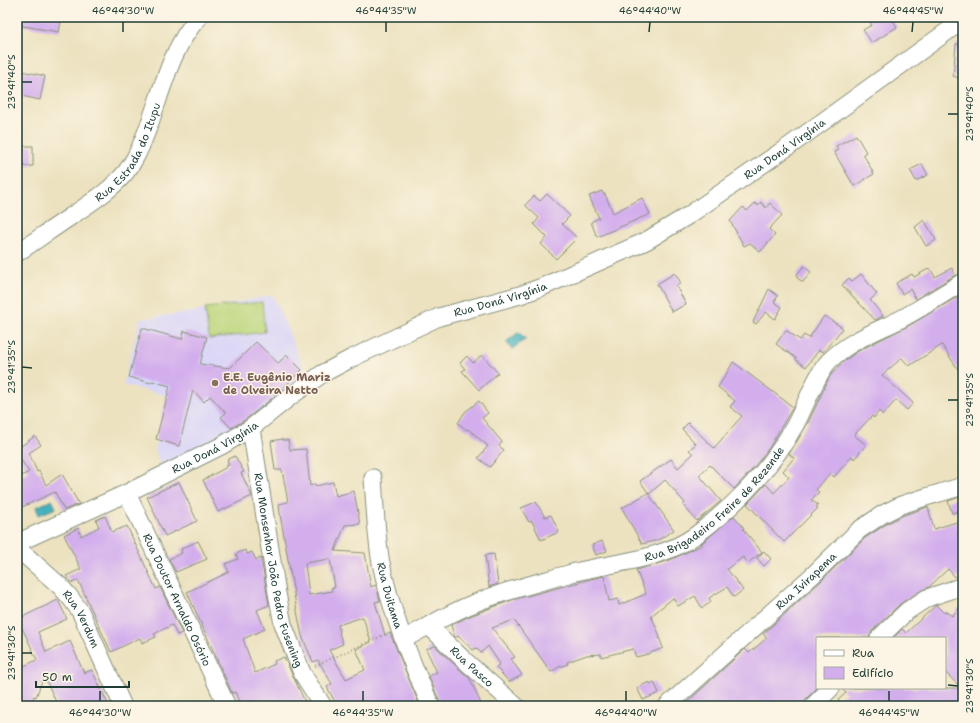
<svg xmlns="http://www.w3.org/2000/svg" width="980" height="723" font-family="'Shantell Sans',sans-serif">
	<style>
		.built { fill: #dad6f7 }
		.green { fill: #bcd67b; stroke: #6e8a58 }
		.water { fill: #42b1bc; stroke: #307778 }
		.building { fill: #d3aeed; fill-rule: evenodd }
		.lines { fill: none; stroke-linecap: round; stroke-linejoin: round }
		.minor-casing { stroke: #86907a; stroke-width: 19 }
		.path { stroke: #86907a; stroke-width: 2; stroke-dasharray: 1 3; stroke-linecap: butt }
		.minor { stroke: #fff; stroke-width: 17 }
		.ticks { fill: none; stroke: #1f3d34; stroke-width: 1.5 }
		.education-dot { fill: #8d6e63; stroke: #fcf5e5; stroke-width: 1.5 }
		.labels { text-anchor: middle; stroke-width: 3; stroke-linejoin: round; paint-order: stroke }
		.street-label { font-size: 11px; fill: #1f3d34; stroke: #fcf5e5 }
		.education-label { font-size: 11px; font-weight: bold; fill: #785e54; stroke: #fcf5e5; text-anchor: start }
		.neatline { fill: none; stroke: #1f3d34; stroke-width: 1.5 }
		.ticks-label { font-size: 10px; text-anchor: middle; fill: #1f3d34 }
	</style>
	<rect width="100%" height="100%" fill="#fcf5e5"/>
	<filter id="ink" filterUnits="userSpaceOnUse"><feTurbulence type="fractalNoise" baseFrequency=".025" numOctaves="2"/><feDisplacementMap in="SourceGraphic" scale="8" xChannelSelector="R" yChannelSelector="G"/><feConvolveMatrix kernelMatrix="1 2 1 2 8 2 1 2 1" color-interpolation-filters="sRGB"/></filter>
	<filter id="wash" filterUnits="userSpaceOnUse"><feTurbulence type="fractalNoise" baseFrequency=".012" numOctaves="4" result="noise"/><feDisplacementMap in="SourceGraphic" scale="16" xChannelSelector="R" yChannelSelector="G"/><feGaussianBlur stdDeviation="0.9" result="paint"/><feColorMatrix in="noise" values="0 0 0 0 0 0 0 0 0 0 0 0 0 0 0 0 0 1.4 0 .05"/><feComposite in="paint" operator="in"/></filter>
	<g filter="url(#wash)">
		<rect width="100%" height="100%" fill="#ece2c0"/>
		<path class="built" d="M273,295L309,381L226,442L162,473L155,448L169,396L123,385L140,319L186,313Z"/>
		<path class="green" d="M262,302L265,332L209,339L205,308Z"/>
		<path class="water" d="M519,332L526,339L512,349L506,342Z
			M52,500L56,508L39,515L36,507Z"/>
		<g id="blocks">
			<path class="building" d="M17,17H62L59,32L17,25Z
				M867,17H891L897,27L872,43L863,30L872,25Z
				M956,44H963V79L953,76Z
				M17,70L45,76L40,100L17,95Z
				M856,135L866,152L863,154L874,174L854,186L834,152L838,150L836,146Z
				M17,146H33V166H17Z
				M922,164L928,175L916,181L910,170Z
				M602,191L603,194H605L613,213L642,198L650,214L597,237L591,222L599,218L589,196Z
				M547,194L570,216L562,224L577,238L556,259L541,244L547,237L534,224L539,218L525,205L534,196L540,201Z
				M761,202L766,208L770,203L782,215L769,229L775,235L760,252L750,243L744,246L730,221L743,207L747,211L755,203L758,206Z
				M924,220L936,240L926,246L915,227Z
				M804,266L811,272L803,282L797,278V274Z
				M930,268L935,277L952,268L955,275L916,299L910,289L902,294L896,283L912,274L914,277Z
				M675,273L681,283L676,286L686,304L672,312L657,284Z
				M861,274L877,294L870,300L883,316L875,320L842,285L849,278L852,281Z
				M769,289L778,296L774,302L782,307L775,319L766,312L756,324L753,322Z
				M962,294L963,296V377L942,345L909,366L902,358L882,375L913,403L907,410L896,400L883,415L879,411L874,418L872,416L854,435L866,445L854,459L852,456L834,477L830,473L816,490L819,492L811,500L818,505L816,507L818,508L784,542L747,504L766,484L774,493L789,477L783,471L794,458L789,454L808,423L830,376L843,362L858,351L910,325Z
				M824,316L843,328L823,352L819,350L806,367L796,360V358L776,344L786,330L800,340L804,335L809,338Z
				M142,328L182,339L184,331L207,337L200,364L230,368L256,342L278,363L287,355L302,370L271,399L245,420L231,428L221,417L226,413L210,396L204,402L193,390L179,446L156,439L170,386L152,381L151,383L129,377Z
				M482,355L498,373L479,390L462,371L465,369L460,363L467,356L473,363Z
				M733,362L793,407L769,448L751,471L734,489L710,465L699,475L721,501L697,521L683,505L685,503L665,480L649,494L640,481L671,459L678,468L693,454L689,450L696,444L682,429L688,423L714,448L742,416L730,407L735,401L718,387L728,371Z
				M479,401L488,413L482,418L502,442L499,446L504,450L490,467L478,458L488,446L468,429L467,430L458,423L465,412Z
				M35,436L41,445L29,453L37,472L39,471L46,485L62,474L79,504L64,510L55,492L20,508L17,501V478L29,472L17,454V449Z
				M283,439V440H288L290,450L306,449L310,486L315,484L316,486L333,482L336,496L354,491L360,524L345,525L335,551L365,553L371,587L376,585L380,601L375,602L385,635L390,633L420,706H337L327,687L332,684L318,660L313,662L302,636L297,611L280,514L279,504L288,502L282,470H275L271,441ZM330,559L335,587L331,588L332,591L309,595L305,563ZM363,617L371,642L356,649L365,670L346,679L329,650L343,644L339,633H340L338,625Z
				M235,456L244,472L241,473L252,496L218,512L203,480L227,467L226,466L229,465L227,460Z
				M179,482L197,521L165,536L147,497Z
				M648,493L674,530L658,540L642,544L622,508Z
				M963,496V510L952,513L948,501Z
				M536,502L545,517L551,515L559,532L541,540L532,521L529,522L521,508Z
				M928,507L934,529L963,520V532L958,534L963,550V576L956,578L948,569L929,587L922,590L900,604L872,631L869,638H817V688L806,699L803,706H683L745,649L749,653L767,638L763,634L821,581L865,538L888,523L904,515Z
				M105,516L112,532L127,526L156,589L160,587L182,633L177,635L172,625L154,634L156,637L142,643L140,638L111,652L78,580L72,583L66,576L81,569L64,535L78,528L81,536L99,527L96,520Z
				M734,516L744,528L743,529L762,552L748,563L743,557L727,569L743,590L734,597L727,587L709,598L711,602L702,608L695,596L678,606L673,598L651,616L660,636L659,637L663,648L648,654L636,657L633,649L601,657V654L587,655L567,662L568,664L559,667L551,672L514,620L492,628L515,657L511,659L522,675L509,682L496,667L500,664L488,646L481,653L476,648L473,650L458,636L455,638L451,625L470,616L512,600L587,580L604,576L609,601L618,599L619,605L646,594L636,570L670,560L702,545V543Z
				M198,541L207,559L176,572L169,559L182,553L181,549Z
				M602,541L607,551L596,555L592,545Z
				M245,550L247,554L252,552L256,560L261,558L269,605L257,610L265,629L243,639L255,673L275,664L274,661L284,657L307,706H241L235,692L232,693L187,592L229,572L225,564L238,559L236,554Z
				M764,551L771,559L764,566L757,558Z
				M494,554L498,584L489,587L485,555Z
				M58,600L67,619L38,632L46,652L70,641L84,673L92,670L109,706H58L44,676L36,697L34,696L31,706H17V669L37,660L18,619Z
				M963,604V706H843L838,700L846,693L841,688H961L945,672V638H893L902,629L906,633L935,606L936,605L944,613L945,611L952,616Z
				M435,646L470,679L482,706H441L429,676L437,672L426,649Z
				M649,682L650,684L654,682L659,693L643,700L637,688Z"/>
		</g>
	</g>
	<g filter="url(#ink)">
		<use href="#blocks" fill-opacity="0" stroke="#86907a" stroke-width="1"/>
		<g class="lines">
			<defs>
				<g id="minor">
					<path id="s1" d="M17,253C35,241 52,229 70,217C93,201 122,184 135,158C158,115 165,53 199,17"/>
					<path id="s2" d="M251,428L277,593L283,624L302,673L323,706"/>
					<path id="s3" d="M373,478C375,506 376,535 381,563C391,612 410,660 431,706"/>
					<path id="s4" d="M127,493L227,706"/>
					<path id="s5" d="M17,543L127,493L221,446L251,428L291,396L322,374L352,358L439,317L520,295L542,287L646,241L689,215L792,144L963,20"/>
					<path id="s6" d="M17,548L59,585L69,596L80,611L123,706"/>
					<path id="s7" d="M429,626L463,659L516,706"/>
					<path d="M879,638L907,611L927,598L963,586"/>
					<path id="s8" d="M404,639C427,627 451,612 475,603C504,591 537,583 568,574C611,562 659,562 696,535C736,505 771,469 795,425C805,408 816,374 829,361C848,342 874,332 897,321C920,309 941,295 963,282"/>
					<path id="s9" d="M667,706L814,574L859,530L883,514L901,505L926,497L963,486"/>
					<path d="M813,706L831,688"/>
				</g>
			</defs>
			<use href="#minor" class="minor-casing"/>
			<path class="path" d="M315,666L386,634"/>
			<use href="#minor" class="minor"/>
		</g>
	</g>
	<path class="ticks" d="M123,32V22M386,32V22M649,32L650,22M912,32L913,22M22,82H32M948,114H958M22,367L32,368M948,400H958M22,653H32M948,685L958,686M100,701V691M363,701V691M626,701V691M889,701V691"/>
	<circle class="education-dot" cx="215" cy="383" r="4"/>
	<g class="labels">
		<g class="street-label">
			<text dy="4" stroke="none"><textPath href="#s5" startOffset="868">Rua Doná Virgínia</textPath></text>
			<text dy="4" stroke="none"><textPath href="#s1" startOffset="154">Rua Estrada do Itupu</textPath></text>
			<text dy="4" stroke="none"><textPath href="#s5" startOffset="544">Rua Doná Virgínia</textPath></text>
			<text dy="4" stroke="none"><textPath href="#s5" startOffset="220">Rua Doná Virgínia</textPath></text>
			<text dy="4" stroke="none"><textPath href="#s8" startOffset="345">Rua Brigadeiro Freire de Rezende</textPath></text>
			<text dy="4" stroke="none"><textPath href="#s2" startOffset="145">Rua Monsenhor João Pedro Fusening</textPath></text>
			<text dy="4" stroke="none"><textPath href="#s9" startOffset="187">Rua Ivirapema</textPath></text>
			<text dy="4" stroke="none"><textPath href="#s3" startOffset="119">Rua Duitama</textPath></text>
			<text dy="4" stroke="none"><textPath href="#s4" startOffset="118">Rua Doutor Arnaldo Osório</textPath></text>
			<text dy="4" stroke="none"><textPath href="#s6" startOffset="97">Rua Verdum</textPath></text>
			<text dy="4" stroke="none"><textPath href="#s7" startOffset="59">Rua Pasco</textPath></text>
		</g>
		<g class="education-label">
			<text x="223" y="381">E.E. Eugênio Mariz<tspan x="223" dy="13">de Olveira Netto</tspan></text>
		</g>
	</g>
	<rect width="980" height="723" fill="none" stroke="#fcf5e5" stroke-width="44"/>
	<rect x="816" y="637" width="130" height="52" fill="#fcf5e5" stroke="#a4ab9e"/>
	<rect x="824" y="650" width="20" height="6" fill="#ffffff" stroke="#a4ab9e"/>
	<text x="852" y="657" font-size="12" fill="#1f3d34">Rua</text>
	<rect x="824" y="667" width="20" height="12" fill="#d3aeed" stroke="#a4ab9e"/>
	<text x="852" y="677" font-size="12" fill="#1f3d34">Edifício</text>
	<path d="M36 681v6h93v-6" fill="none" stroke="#1f3d34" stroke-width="2"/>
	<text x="42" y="681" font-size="12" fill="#1f3d34" stroke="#fcf5e5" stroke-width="3" paint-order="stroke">50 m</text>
	<rect x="22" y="22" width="936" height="679" class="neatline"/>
	<g class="ticks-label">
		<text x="123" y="14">46°44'30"W</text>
		<text x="386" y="14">46°44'35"W</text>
		<text x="650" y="14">46°44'40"W</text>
		<text x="913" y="14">46°44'45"W</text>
		<text transform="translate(11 82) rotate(-90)" y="4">23°41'40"S</text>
		<text transform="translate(969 114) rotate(-90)" y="4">23°41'40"S</text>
		<text transform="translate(11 367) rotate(-90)" y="4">23°41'35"S</text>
		<text transform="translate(969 400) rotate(-90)" y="4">23°41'35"S</text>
		<text transform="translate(11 653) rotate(-90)" y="4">23°41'30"S</text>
		<text transform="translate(969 686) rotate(-90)" y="4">23°41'30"S</text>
		<text x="100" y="716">46°44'30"W</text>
		<text x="363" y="716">46°44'35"W</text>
		<text x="626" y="716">46°44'40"W</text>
		<text x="889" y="716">46°44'45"W</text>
	</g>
</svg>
